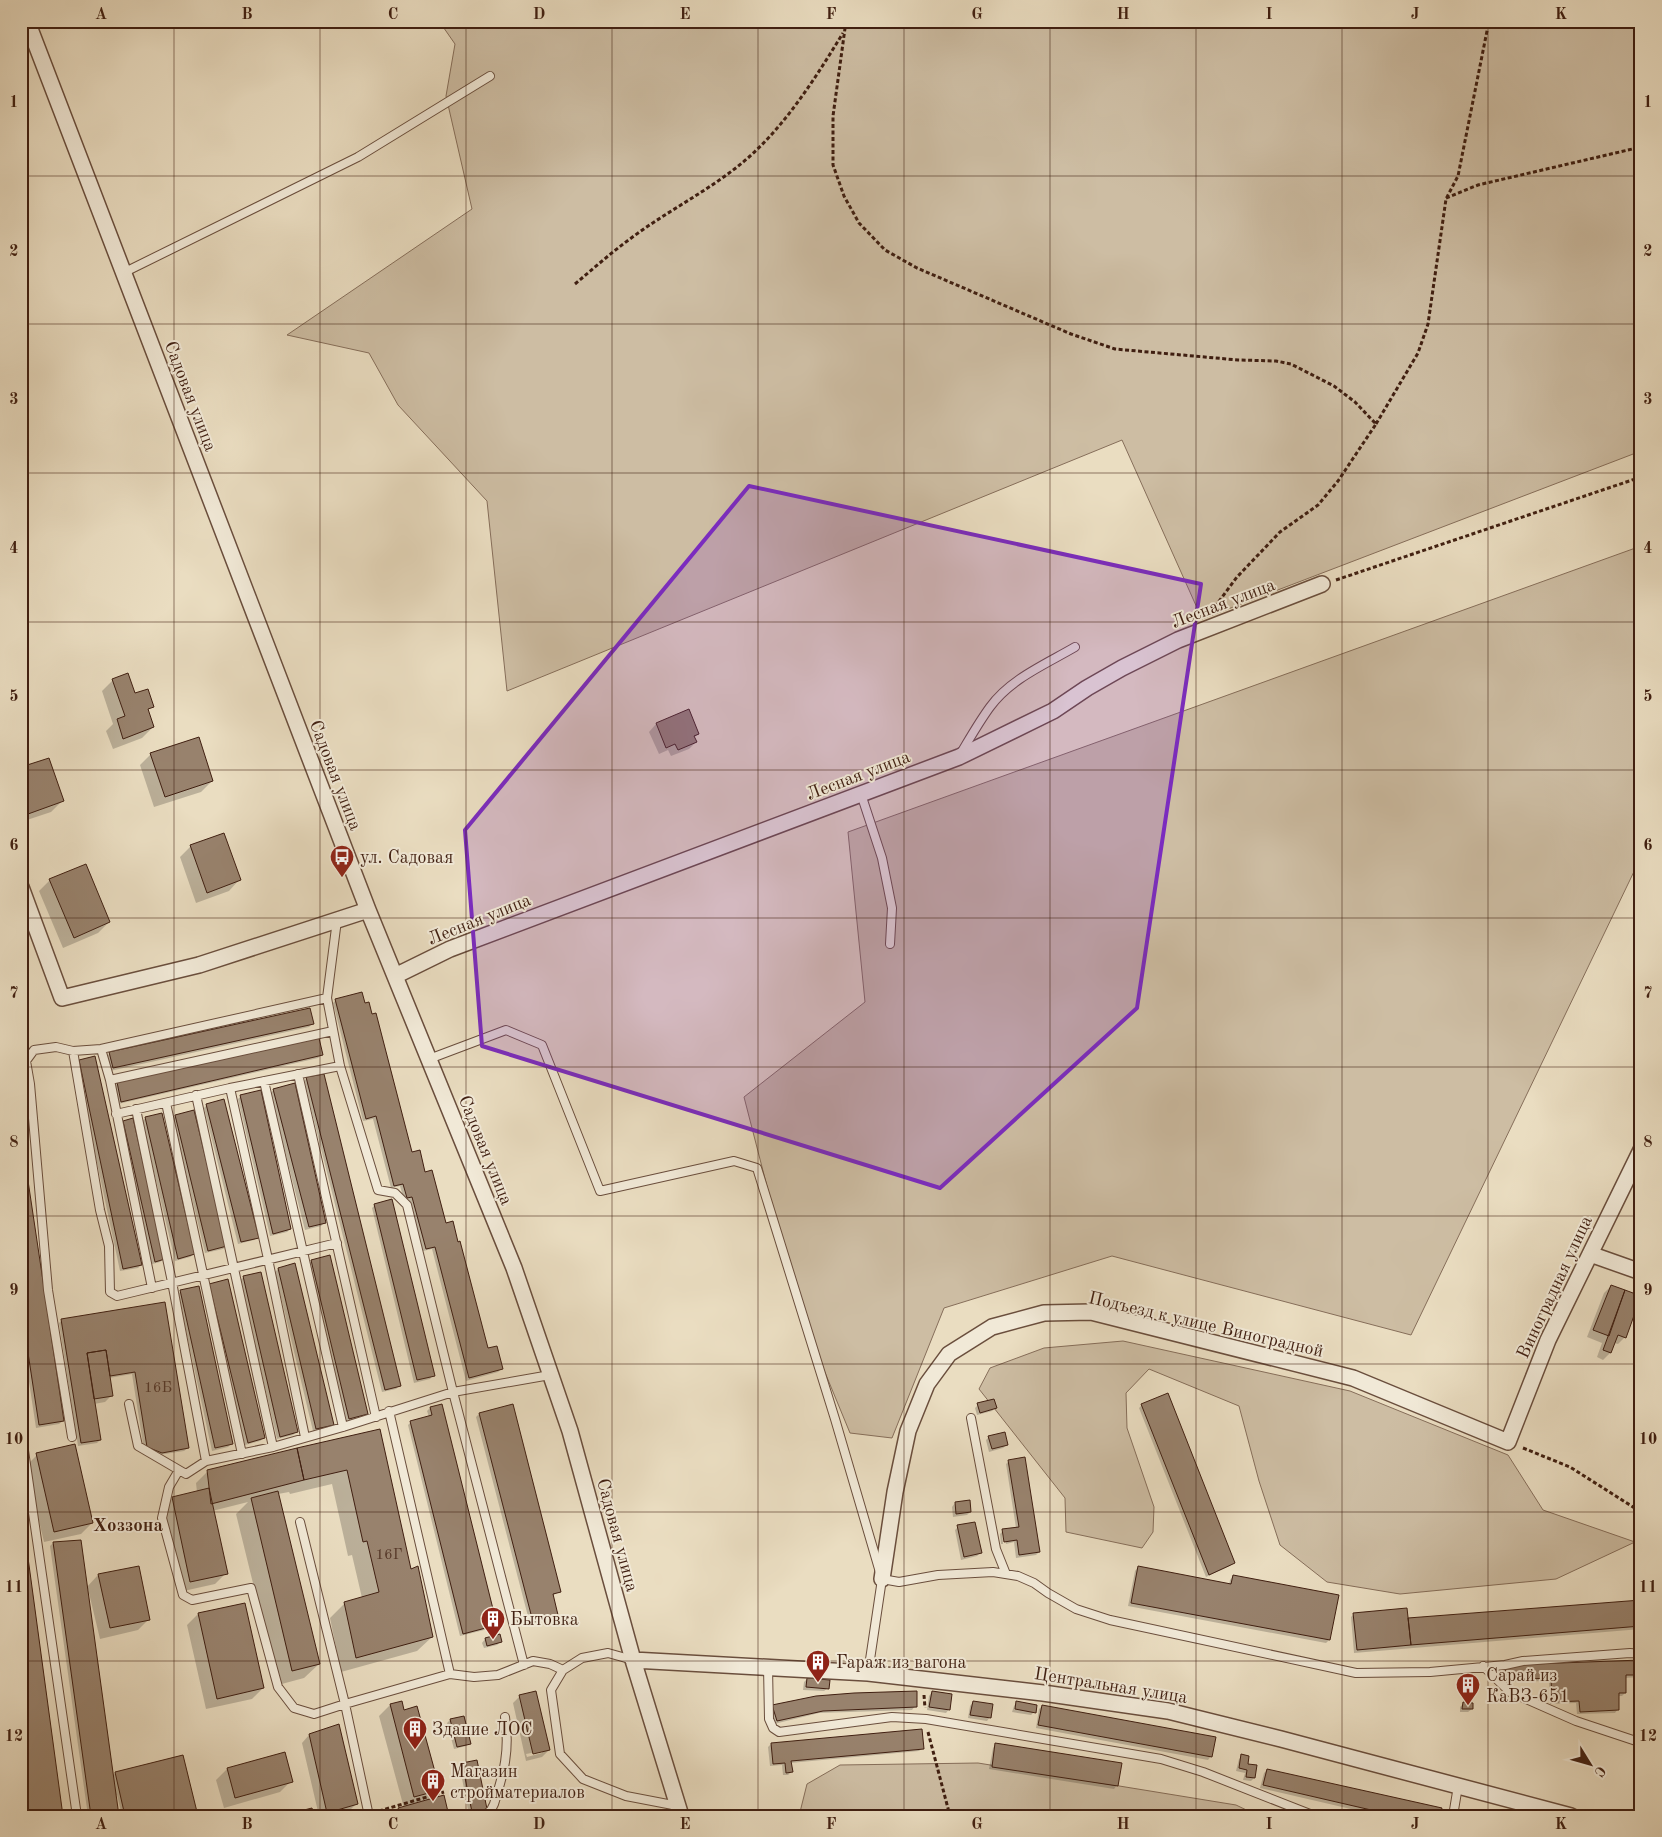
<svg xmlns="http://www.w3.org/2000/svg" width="1662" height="1837" font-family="'Old Standard TT',serif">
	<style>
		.green { fill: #cdbda3; stroke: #866e5a }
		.shadow { fill: #0003; fill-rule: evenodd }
		.building { fill: #98826d; stroke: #401f11 }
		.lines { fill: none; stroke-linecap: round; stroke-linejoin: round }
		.lane-casing { stroke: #6a4e3d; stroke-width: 10 }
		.street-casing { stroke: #6a4e3d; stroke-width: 18 }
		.path { stroke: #401f11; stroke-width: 3; stroke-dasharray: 4 2.5; stroke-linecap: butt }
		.lane { stroke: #f1e9d7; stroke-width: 8 }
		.street { stroke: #f1e9d7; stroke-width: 15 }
		.marked { fill: #7b2cbf; fill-opacity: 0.2; stroke: #7b2cbf; stroke-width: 4; stroke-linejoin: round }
		.grid { fill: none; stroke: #401f11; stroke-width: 1; stroke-opacity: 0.55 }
		.labels { text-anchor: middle; stroke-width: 4; stroke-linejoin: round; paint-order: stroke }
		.number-label { font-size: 15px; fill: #563828 }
		.street-label { font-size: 18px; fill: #401f11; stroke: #f1e9d7 }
		.poi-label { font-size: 18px; fill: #401f11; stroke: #f1e9d7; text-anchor: start }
		.neighbourhood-label { font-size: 19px; font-weight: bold; fill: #401f11; stroke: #f1e9d7 }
		.neatline { fill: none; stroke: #401f11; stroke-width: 2 }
		.grid-label { font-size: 16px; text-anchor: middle; font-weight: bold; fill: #401f11 }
	</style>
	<rect width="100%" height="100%" fill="#eaddc1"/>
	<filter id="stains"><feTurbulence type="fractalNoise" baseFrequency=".004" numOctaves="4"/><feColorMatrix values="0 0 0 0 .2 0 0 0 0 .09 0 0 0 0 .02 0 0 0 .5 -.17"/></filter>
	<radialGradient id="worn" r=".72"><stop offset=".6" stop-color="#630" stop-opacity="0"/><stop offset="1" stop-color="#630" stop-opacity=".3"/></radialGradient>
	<path class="green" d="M439,21H1641V451L1202,619L1122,440L507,691L487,501L398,405L369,353L287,335L472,209L446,96L455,44Z
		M1641,546V857L1411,1335L1112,1256L944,1308L892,1438L850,1433L798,1307L744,1097L865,1002L848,832Z
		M1123,1341L1350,1391L1508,1455L1543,1510L1635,1542L1556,1579L1400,1594L1327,1582L1280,1545L1259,1481L1239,1406L1149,1369L1126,1393L1127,1428L1154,1507L1153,1532L1142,1548L1066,1532L1065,1498L979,1389L990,1368L1044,1348Z
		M978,1763L1236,1805L1259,1816H799L807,1784L840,1765Z"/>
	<path class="shadow" d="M113,680L152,706L147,711L153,727L142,738L113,749L106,731L113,724L102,691Z
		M688,711L698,734L694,738L696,742L689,749L671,756L668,750L659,754L649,732L656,724Z
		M151,754L212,781L201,792L154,807L140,765Z
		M21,769L62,801L51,812L21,822Z
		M191,846L239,880L229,891L196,903L180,857Z
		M50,880L109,922L98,933L63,948L39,891Z
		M336,1000L411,1154L424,1173L445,1224L487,1350L501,1369L498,1372L466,1381L432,1249L423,1251L409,1199L404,1200L400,1186L391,1188L373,1119L363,1121L333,1003Z
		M312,1024L309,1027L110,1071L107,1056L110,1053Z
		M321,1055L318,1058L118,1104L114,1086L118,1083Z
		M94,1058L141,1265L138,1268L120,1271L76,1064L79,1061Z
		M307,1078L399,1386L396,1389L382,1392L304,1081Z
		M274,1090L324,1223L321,1226L305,1230L270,1093Z
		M241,1096L290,1229L287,1232L270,1236L238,1099Z
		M207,1105L258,1237L254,1240L238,1244L204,1108Z
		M176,1116L226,1246L223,1249L205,1253L173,1119Z
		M146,1118L194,1254L190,1257L175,1261L142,1121Z
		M124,1122L163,1259L160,1262L152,1264L121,1125Z
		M21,1142L63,1421L59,1424L36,1428L21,1329Z
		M375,1205L433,1375L430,1379L414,1383L372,1208Z
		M312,1261L367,1414L364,1417L346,1421L308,1264Z
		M278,1269L332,1424L329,1428L313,1431L275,1272Z
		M244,1277L296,1432L293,1435L277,1439L240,1280Z
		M210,1285L264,1438L260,1441L245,1445L206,1288Z
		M1611,1286L1625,1337L1618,1344L1614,1343L1610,1353L1603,1360L1597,1357L1602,1343L1587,1337L1604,1293Z
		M181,1291L231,1444L228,1447L212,1451L178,1294Z
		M164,1303L188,1448L184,1451L158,1455L144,1450L132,1374L109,1378L112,1395L105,1402L94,1404L100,1440L97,1443L78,1446L59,1323L62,1320Z
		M978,1405L995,1408L992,1411L977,1415L975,1408Z
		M1142,1405L1234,1562L1230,1566L1206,1577L1139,1408Z
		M430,1408L495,1625L492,1628L460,1636L408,1425L411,1422L429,1417L427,1411Z
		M479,1414L560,1591L552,1596L557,1614L554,1618L530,1624L476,1417Z
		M379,1431L410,1570L432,1637L417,1651L341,1672L330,1618L345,1603L362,1598L352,1555L348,1556L332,1484L290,1494L289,1492L278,1494L319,1664L304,1678L278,1685L236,1514L248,1502L212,1511L226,1573L215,1584L179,1592L161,1509L172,1498L197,1492L196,1483L207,1472Z
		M989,1437L1007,1445L1003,1448L989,1452L986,1440Z
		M37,1455L92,1523L81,1534L44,1542L26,1466Z
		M1009,1461L1039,1552L1036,1555L1016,1558L1014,1542L1006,1544L1004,1531H1002L1016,1528L1006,1464Z
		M955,1503L970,1512L967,1515L953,1517L952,1507Z
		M21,1516L62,1816H24L21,1794Z
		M958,1527L980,1553L977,1556L961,1560L955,1530Z
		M1002,1532L1003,1544H1001L1000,1534Z
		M53,1543L86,1588L98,1575L149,1619L138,1630L100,1639L88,1589H86L112,1776L115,1773L197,1816H122L117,1795H115L118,1816H88L50,1546Z
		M1138,1567L1229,1585L1230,1580L1233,1576L1329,1640L1326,1643L1128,1606L1135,1571Z
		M1641,1601V1629L1354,1653L1351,1617L1354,1614L1407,1620Z
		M244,1604L263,1688L252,1699L206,1709L187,1625L198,1614Z
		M485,1639L500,1642L497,1645L484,1648L482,1643Z
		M1641,1661V1677L1624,1678L1625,1693L1622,1696H1617L1618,1709L1615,1713L1577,1714L1576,1703L1550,1704L1549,1681L1503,1682V1670L1506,1667Z
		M807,1679L828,1688L824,1691L803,1690L804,1682Z
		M932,1692L949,1709L946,1713L927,1710L929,1696Z
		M520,1696L549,1750L542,1757L526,1761L513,1703ZM542,1751V1753L527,1757L526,1754Z
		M973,1702L990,1717L987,1721L968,1718L970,1706Z
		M1017,1702L1034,1712L1031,1715L1012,1712L1014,1706Z
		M1463,1704L1472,1709L1468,1712H1460V1707Z
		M390,1705L404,1711L438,1790L427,1801L447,1816H393L399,1809L404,1808L379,1716Z
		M773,1706H915L912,1710L819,1713L774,1724L770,1709Z
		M1042,1706L1211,1756L1208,1760L1036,1728L1039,1709Z
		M450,1720L469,1743L466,1746L454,1749L447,1723Z
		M338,1726L357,1803L350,1810L332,1816H319L302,1743L309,1735Z
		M771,1744L922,1748L919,1751L790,1763L791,1772L788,1775H783L782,1765L770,1766L768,1747Z
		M996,1744L1117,1785L1114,1789L989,1769L993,1748Z
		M1242,1756L1254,1778L1251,1781L1243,1780L1245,1773L1236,1771L1239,1759Z
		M463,1764L485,1809L482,1812L469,1815L460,1768Z
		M227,1769L291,1781L280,1792L224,1808L216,1780Z
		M1267,1770L1439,1816H1381L1260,1788L1264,1773Z"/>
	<path class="building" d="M128,673L135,693L148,689L154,707L148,709L154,727L123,739L117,719L125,716L112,679Z
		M689,709L699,734L694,736L697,742L678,750L675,744L666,748L656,723Z
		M21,731L28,749L21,751Z
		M199,737L213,781L165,797L150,753Z
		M49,758L64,801L28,814L21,795V767Z
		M224,833L241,880L207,893L190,845Z
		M86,864L110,922L74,938L49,879Z
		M362,992L365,1003L369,1002L372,1014L376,1013L412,1152L420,1150L425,1172L432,1170L446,1223L453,1221L458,1242L460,1241L488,1348L497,1346L503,1369L469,1378L435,1247L426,1249L412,1197L407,1198L403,1184L394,1186L376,1116L366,1119L335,999Z
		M310,1008L314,1024L113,1068L109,1052Z
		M319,1038L323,1055L121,1102L117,1082Z
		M95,1056L142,1265L123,1269L79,1060Z
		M324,1074L401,1386L385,1390L306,1077Z
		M295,1083L326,1223L309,1227L273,1089Z
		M261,1090L291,1229L273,1234L240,1095Z
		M224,1099L259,1238L241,1242L206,1104Z
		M194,1110L227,1246L208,1251L175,1115Z
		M162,1113L195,1254L178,1259L145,1117Z
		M133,1118L165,1259L155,1262L123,1121Z
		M21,1134L64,1421L39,1425L21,1307Z
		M392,1199L435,1376L417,1380L374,1204Z
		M330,1255L368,1414L349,1419L311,1260Z
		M295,1263L334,1425L316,1429L278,1268Z
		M261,1272L298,1432L280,1437L243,1276Z
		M228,1279L265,1438L248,1443L209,1284Z
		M1611,1285L1625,1290L1609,1336L1593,1330Z
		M199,1286L233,1444L215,1448L180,1290Z
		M1625,1290L1641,1296L1626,1338L1618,1335L1611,1353L1603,1350Z
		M165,1302L189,1448L162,1453L147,1447L135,1372L110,1376L106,1350L87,1353L101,1440L81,1443L61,1319Z
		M106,1350L113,1396L94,1399L87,1353Z
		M1168,1393L1235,1563L1209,1575L1141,1404Z
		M994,1399L997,1408L980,1413L977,1403Z
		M442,1404L497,1625L463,1634L410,1421L432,1415L430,1407Z
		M513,1404L561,1592L553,1594L558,1615L533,1622L479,1413Z
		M380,1429L411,1569L418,1566L433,1637L356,1658L344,1602L379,1592L367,1541L363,1542L347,1470L304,1480L297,1448Z
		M1005,1432L1008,1445L992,1449L988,1436Z
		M75,1444L93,1523L54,1532L36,1453Z
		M297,1448L304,1480L211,1504L207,1470Z
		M1025,1457L1040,1552L1019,1555L1017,1540L1004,1542L1002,1529L1019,1527L1008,1460Z
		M209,1488L228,1574L190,1582L172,1497Z
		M278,1491L320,1664L292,1671L251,1498Z
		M970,1500L971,1512L956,1514L955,1502Z
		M21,1506L63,1816H27L21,1771Z
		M975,1522L982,1553L964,1557L957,1525Z
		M81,1540L119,1816H91L53,1542Z
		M139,1566L150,1620L110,1628L98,1574Z
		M1138,1566L1231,1584L1233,1575L1339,1595L1330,1640L1131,1603Z
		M1641,1600V1626L1411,1645L1408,1618Z
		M245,1603L264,1688L217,1699L198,1613Z
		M1407,1608L1411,1645L1357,1650L1353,1613Z
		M500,1634L502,1642L487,1646L485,1638Z
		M1641,1660V1675H1626V1693H1619V1710L1580,1712L1579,1701L1552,1702L1551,1678L1506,1680L1505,1665Z
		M807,1678L830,1680L829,1689L806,1687Z
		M536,1691L550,1750L533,1754L519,1695Z
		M917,1691V1707L823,1711L777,1721L772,1705L816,1696L854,1693Z
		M932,1691L952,1694L950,1710L929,1707Z
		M402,1701L404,1710L417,1706L440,1790L414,1797L390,1704Z
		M973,1701L993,1704L991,1718L970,1715Z
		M1016,1701L1037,1705L1036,1713L1015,1709Z
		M1463,1702L1473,1703V1709H1462Z
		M1042,1705L1216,1737L1212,1757L1038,1725Z
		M464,1716L471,1744L457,1747L450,1719Z
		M339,1724L358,1804L327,1813L309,1734Z
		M922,1729L924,1749L791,1761L793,1772L786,1773L785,1763L773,1764L771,1743Z
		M995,1743L1122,1763L1118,1786L992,1767Z
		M285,1752L293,1782L235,1798L227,1768Z
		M1241,1754L1249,1756L1248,1764L1257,1765L1255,1778L1246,1777L1247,1770L1239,1768Z
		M183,1755L198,1816H125L115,1772Z
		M477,1760L487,1809L472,1812L462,1763Z
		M1267,1769L1442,1808L1440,1816H1397L1263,1785Z
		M444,1795L449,1816H401L398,1808Z
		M312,1808L314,1816H280Z"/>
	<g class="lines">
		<defs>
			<path id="lane" d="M123,273L358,157L490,76
				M961,753C970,738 979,722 990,707C1010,679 1046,664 1075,647
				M861,794L882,858L892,908L890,944
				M337,920L327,998L340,1066L378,1190L395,1193L407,1205L453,1392L524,1665
				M101,1049L110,1080L152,1288
				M73,1051L100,1210L109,1246L110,1292L117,1296L337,1243
				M429,1059L506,1030L542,1045L600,1191L734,1161L757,1168L835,1419L882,1579L868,1673
				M298,1074L376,1417
				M110,1080L333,1031
				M264,1081L343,1427
				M230,1088L268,1259L305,1437
				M196,1095L273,1447
				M166,1103L242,1454
				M136,1109L172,1282L206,1461
				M116,1114L230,1088L340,1066
				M129,1404L138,1446L179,1470
				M389,1411L450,1674
				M971,1418L996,1549L1006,1574
				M21,1430L77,1816
				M72,1437L48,1290L30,1084L26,1061L34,1050L56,1047L73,1051L101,1049L327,998
				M300,1522L345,1704L450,1674L474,1677L498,1675L533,1661L550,1664L563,1670
				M882,1579L899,1582L938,1575L993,1572L1018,1576L1034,1583L1048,1593L1076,1609L1110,1620L1356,1673L1430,1672L1505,1665L1523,1661L1630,1653L1641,1654
				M633,1660L608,1653L582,1658L563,1670L551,1690L560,1754L583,1779L626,1796L678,1806
				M1483,1666L1510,1692L1576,1721L1636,1741L1641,1748
				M768,1667L769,1719L773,1728L779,1732L892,1717L926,1719L1161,1759L1203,1772L1315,1816
				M369,1816L345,1704L314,1714L294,1708L278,1687L251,1588L192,1600L183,1595L162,1518L169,1487L179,1470L186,1474L206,1461L273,1447L343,1427L453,1392L550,1375
				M484,1816L491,1810L494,1804C504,1772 510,1751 505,1717
				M1453,1816L1458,1786"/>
			<path id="street" d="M27,21L368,910L514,1268L570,1431L633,1660L681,1816
				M21,887L62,998L199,965L368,910
				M395,976L450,949L959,757L1053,711L1087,688L1122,668L1178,640L1322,584
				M1590,1254L1641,1272
				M882,1579L895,1492L908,1431L927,1384L949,1354L992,1327L1044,1313L1091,1312L1353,1378L1508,1442L1548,1340L1641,1150
				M633,1660L868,1673L1043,1693L1168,1711L1281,1739L1571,1816"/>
		</defs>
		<use href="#lane" class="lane-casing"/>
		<use href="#street" class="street-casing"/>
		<path class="path" d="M846,21L833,116V165L844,196L859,223L885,250L917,268L1071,334L1115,349L1238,360L1276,361L1291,364L1334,386L1355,402L1376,424L1338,481L1318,505L1280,532L1237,577L1214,608
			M1446,198L1478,185L1641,147
			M575,284C594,268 613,251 634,236C672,208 714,188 749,157C788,122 816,77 843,33
			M1376,424L1418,353L1428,324L1446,199L1458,176L1489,21
			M1336,580L1641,477
			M1523,1448L1570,1467L1641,1512
			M924,1695L925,1708
			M928,1732L950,1816
			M379,1811L444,1792"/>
		<use href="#lane" class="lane"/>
		<use href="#street" class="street"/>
	</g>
	<path class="marked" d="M749,486L1201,584L1137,1008L940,1188L482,1046L465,830Z"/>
	<path class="grid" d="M174,21V1816M320,21V1816M466,21V1816M612,21V1816M758,21V1816M904,21V1816M1050,21V1816M1196,21V1816M1342,21V1816M1488,21V1816M21,176H1641M21,324H1641M21,473H1641M21,622H1641M21,770H1641M21,918H1641M21,1067H1641M21,1216H1641M21,1364H1641M21,1512H1641M21,1661H1641"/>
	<defs>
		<symbol id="bus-pin" viewBox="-11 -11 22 30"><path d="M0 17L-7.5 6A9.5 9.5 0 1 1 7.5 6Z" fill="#8f2418" stroke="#f1e9d7"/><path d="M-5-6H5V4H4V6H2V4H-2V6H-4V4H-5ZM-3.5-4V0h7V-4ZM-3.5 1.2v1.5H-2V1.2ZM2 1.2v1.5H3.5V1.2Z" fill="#fff"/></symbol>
		<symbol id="building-pin" viewBox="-11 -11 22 30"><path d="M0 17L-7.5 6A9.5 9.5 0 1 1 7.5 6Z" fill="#8f2418" stroke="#f1e9d7"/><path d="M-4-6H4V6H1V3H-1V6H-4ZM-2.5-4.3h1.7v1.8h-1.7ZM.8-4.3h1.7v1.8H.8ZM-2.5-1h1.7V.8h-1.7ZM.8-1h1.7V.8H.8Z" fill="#fff"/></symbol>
	</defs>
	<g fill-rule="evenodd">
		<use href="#bus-pin" x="328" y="843" width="28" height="38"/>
		<use href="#building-pin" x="479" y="1605" width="28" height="38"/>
		<use href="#building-pin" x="804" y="1648" width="28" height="38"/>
		<use href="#building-pin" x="1454" y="1671" width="28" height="38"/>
		<use href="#building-pin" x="401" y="1715" width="28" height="38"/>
		<use href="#building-pin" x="419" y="1767" width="28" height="38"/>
	</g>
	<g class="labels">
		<g class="number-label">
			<text x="158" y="1392">16Б</text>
			<text x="389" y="1559">16Г</text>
		</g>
		<g class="street-label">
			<text transform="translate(191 396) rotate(69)" y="6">Садовая улица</text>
			<text transform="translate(1223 603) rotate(-21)" y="6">Лесная улица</text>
			<text transform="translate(336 775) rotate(69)" y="6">Садовая улица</text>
			<text transform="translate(858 775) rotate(-21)" y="6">Лесная улица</text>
			<text transform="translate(479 919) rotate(-22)" y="6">Лесная улица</text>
			<text transform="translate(486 1150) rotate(68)" y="6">Садовая улица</text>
			<text transform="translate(1554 1287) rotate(-65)" y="6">Виноградная улица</text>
			<text transform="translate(1206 1324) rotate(13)" y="6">Подъезд к улице Виноградной</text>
			<text transform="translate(618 1535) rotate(75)" y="6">Садовая улица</text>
			<text transform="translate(1111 1685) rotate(9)" y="6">Центральная улица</text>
		</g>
		<g class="poi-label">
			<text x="360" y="863">ул. Садовая</text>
			<text x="510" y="1625">Бытовка</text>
			<text x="836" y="1668">Гараж из вагона</text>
			<text x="1486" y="1681">Сарай из<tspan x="1486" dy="21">КаВЗ-651</tspan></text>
			<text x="432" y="1735">Здание ЛОС</text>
			<text x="450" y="1777">Магазин<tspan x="450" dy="21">стройматериалов</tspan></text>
		</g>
		<g class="neighbourhood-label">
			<text x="128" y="1531">Хоззона</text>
		</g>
	</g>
	<rect width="1662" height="1837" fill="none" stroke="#eaddc1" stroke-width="55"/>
	<g transform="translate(1590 1764) rotate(127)" stroke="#f1e9d7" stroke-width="4" paint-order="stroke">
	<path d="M0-4L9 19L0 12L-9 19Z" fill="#401f11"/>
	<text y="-8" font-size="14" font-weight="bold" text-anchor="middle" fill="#401f11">С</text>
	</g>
	<rect x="28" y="28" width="1606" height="1782" class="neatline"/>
	<g class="grid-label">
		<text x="101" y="19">A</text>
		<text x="247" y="19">B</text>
		<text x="393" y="19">C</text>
		<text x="539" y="19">D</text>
		<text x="685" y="19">E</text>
		<text x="831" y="19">F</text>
		<text x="977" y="19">G</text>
		<text x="1123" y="19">H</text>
		<text x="1269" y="19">I</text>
		<text x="1415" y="19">J</text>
		<text x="1561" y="19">K</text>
		<text x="14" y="107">1</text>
		<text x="1648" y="107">1</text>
		<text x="14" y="256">2</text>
		<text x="1648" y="256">2</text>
		<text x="14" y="404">3</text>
		<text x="1648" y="404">3</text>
		<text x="14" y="553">4</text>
		<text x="1648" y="553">4</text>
		<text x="14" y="701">5</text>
		<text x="1648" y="701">5</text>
		<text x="14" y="850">6</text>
		<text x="1648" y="850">6</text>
		<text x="14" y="998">7</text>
		<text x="1648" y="998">7</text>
		<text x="14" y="1147">8</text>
		<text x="1648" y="1147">8</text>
		<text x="14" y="1295">9</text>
		<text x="1648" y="1295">9</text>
		<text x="14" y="1444">10</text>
		<text x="1648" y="1444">10</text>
		<text x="14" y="1592">11</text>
		<text x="1648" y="1592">11</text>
		<text x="14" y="1741">12</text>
		<text x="1648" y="1741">12</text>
		<text x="101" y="1829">A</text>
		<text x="247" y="1829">B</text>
		<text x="393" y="1829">C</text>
		<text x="539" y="1829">D</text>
		<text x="685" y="1829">E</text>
		<text x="831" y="1829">F</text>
		<text x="977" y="1829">G</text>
		<text x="1123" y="1829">H</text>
		<text x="1269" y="1829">I</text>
		<text x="1415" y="1829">J</text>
		<text x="1561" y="1829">K</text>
	</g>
	<rect width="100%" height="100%" filter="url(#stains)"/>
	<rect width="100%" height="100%" fill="url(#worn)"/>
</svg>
